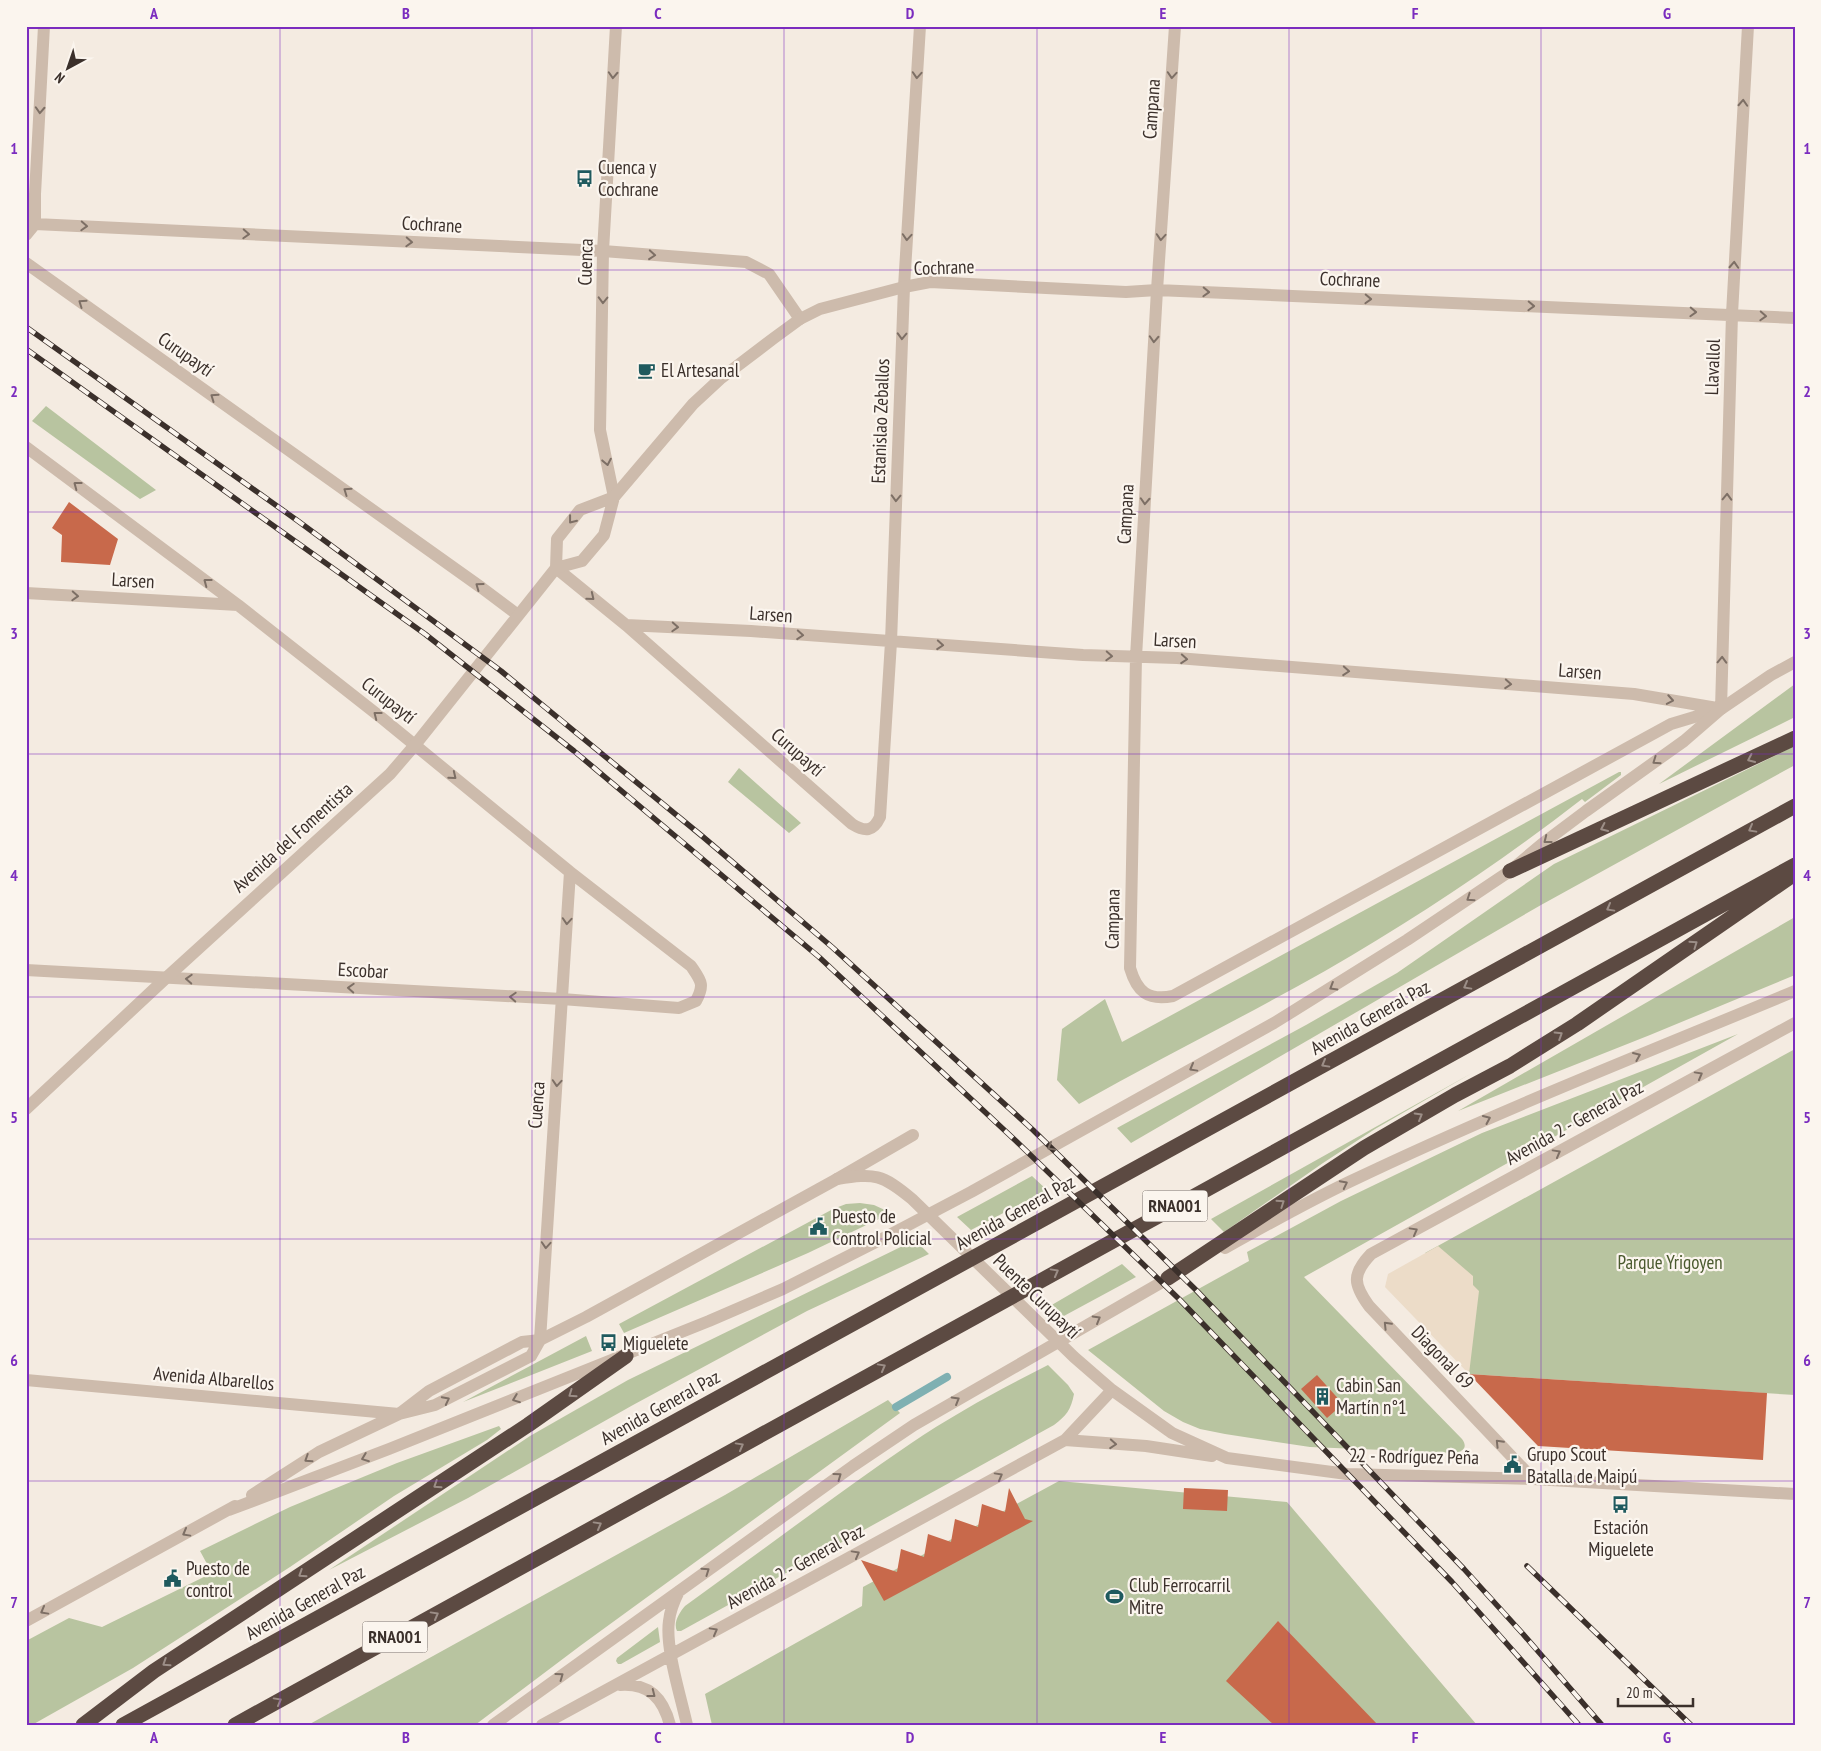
<svg xmlns="http://www.w3.org/2000/svg" width="1821" height="1751" font-family="'PT Sans Narrow',sans-serif">
	<style>
		.green { fill: #b8c4a0 }
		.plaza { fill: #ecdcc8 }
		.lines { fill: none; stroke-linecap: round; stroke-linejoin: round }
		.stream { stroke: #7fb0b2; stroke-width: 8 }
		.building { fill: #c8694b }
		.minor { stroke: #cdbbac; stroke-width: 12 }
		.tertiary { stroke: #cdbbac; stroke-width: 12 }
		.motorway { stroke: #5c4a42; stroke-width: 15 }
		.rail-casing { stroke: #3b302b; stroke-width: 5.5 }
		.rail { stroke: #fbf5ee; stroke-width: 4; stroke-dasharray: 11; stroke-linecap: butt }
		.oneway { stroke: #7d6f65 }
		.oneway2 { stroke: #9c8e87 }
		.grid { fill: none; stroke: #7b2cbf; stroke-width: 1; stroke-opacity: 0.55 }
		.labels { text-anchor: middle; stroke-width: 4.5; stroke-linejoin: round; paint-order: stroke }
		.shield { fill: #fbf5ee; stroke: #756b66; stroke-width: 1 }
		.shield-label { font-size: 18px; font-weight: bold; fill: #3b302b }
		.street-label { font-size: 19px; fill: #3b302b; stroke: #fbf5ee }
		.poi-label { font-size: 19px; fill: #3b302b; stroke: #fbf5ee; text-anchor: start }
		.park-label { font-size: 19px; fill: #4a5a2e; stroke: #fbf5ee }
		.neatline { fill: none; stroke: #7b2cbf; stroke-width: 2 }
		.grid-label { font-size: 16px; text-anchor: middle; font-weight: bold; fill: #7b2cbf }
	</style>
	<rect width="100%" height="100%" fill="#f4ebe1"/>
	<path class="green" d="M46,406L156,490L140,499L32,421Z
		M1795,684V717L1659,784Z
		M1795,746V765L1541,905L1131,1143L1117,1128L1306,1025L1397,973L1554,864Z
		M739,768L801,823L789,833L728,782Z
		M1619,772H1621V775L1585,802L1582,799C1501,862 1414,920 1325,971C1244,1017 1160,1058 1079,1104L1057,1080L1062,1029L1105,999L1122,1042Z
		M1795,917V975L1650,1035L1458,1111Z
		M1738,1034L1304,1277L1462,1439C1467,1446 1465,1450 1457,1453L1310,1447L1225,1434L1200,1429L1183,1422L1164,1411L1088,1350L1249,1261L1247,1252L1341,1201L1482,1133Z
		M1795,1049V1395L1469,1374L1425,1253Z
		M1472,1073L1375,1129L1323,1163L1224,1232L1211,1219Z
		M1032,1176L1047,1190L971,1230L957,1217Z
		M860,1203L874,1205L887,1211L881,1218L808,1253L624,1333L619,1324L833,1209L846,1204Z
		M915,1240L929,1254L807,1311L633,1405L468,1498L329,1570L530,1436L628,1380Z
		M1122,1264L1136,1277L1062,1317L1050,1306Z
		M586,1336L592,1351L463,1402Z
		M1048,1365L1068,1385L1074,1394C1071,1410 1066,1416 1054,1425L681,1631H677C673,1623 679,1613 685,1606C760,1552 834,1496 910,1444C954,1414 1001,1389 1048,1365Z
		M888,1400L900,1413L580,1646L475,1725H308L725,1495Z
		M499,1426L501,1429L487,1440L394,1496L290,1567L133,1668L32,1725H26V1641L69,1618L102,1627L212,1573L200,1551L290,1507L397,1463Z
		M1059,1481L1287,1502L1477,1725H712L705,1694L862,1606L863,1587Z
		M658,1627L660,1642L621,1664H618L616,1661L617,1658Z"/>
	<path class="plaza" d="M1438,1246L1473,1276V1285L1479,1291L1469,1374L1385,1287L1388,1274Z"/>
	<g class="lines">
		<path class="stream" d="M896,1407L947,1377"/>
	</g>
	<path class="building" d="M69,502L118,539L110,565L61,562L62,535L52,528Z
		M1469,1374L1767,1393L1763,1460L1538,1446Z
		M1317,1375L1343,1404L1327,1418L1301,1389Z
		M1009,1488L1025,1519L1033,1521L884,1601L861,1560L897,1572L901,1549L924,1557L928,1534L951,1542L955,1519L978,1527L982,1504L1005,1512Z
		M1184,1488L1228,1490L1227,1511L1183,1509Z
		M1278,1621L1378,1725H1274L1226,1681Z"/>
	<g class="lines">
		<path class="minor" d="M1175,26L1157,290L1136,657L1130,968C1137,992 1148,1001 1173,996L1671,724L1721,709
			M35,224L603,251L746,262L769,274L800,319
			M26,235L35,224V194L44,26
			M26,263L482,588L518,615
			M1157,290L1795,318
			M26,447L238,605L383,719L570,872L691,966C701,981 705,984 696,1001L679,1008L562,999L26,970
			M614,497L600,430L603,251L616,26
			M556,568L626,625L852,824C865,832 873,832 880,817L891,642L904,287L920,26
			M26,593L238,605
			M626,625L751,631L1083,655L1177,658L1634,694L1717,708
			M1721,709L1732,314L1748,26
			M837,1179L913,1135
			M540,1340L570,872"/>
		<path class="tertiary" d="M556,568L557,539L580,510L614,497
			M26,1109L166,978L390,774L415,745L556,568L582,561L604,535L614,497L693,404L720,379L774,338L800,319L820,309L904,287L930,282L1126,292L1157,290
			M1225,1248C1266,1225 1307,1202 1349,1182C1495,1112 1646,1053 1795,991
			M26,1380L399,1414
			M399,1414L429,1391L522,1342L540,1340L586,1317L837,1179C875,1173 882,1174 912,1199L1074,1357L1112,1390L1172,1433L1227,1458L1347,1474L1533,1479L1795,1494
			M1065,1440L1146,1446L1212,1456
			M1533,1479L1369,1306C1353,1284 1352,1274 1371,1254L1795,1023
			M252,1495L319,1452L399,1414L435,1405L531,1356L540,1340
			M229,1510L389,1449L709,1321L783,1289L878,1241L971,1192L1274,1023L1407,940L1510,871L1542,844L1586,811L1684,741L1721,709L1771,675L1795,662
			M679,1591C674,1601 670,1610 669,1621C665,1648 681,1697 687,1725
			M26,1621L235,1506
			M620,1685C649,1683 663,1698 670,1725
			M493,1725L853,1466L914,1425L1176,1274
			M542,1725L1065,1440L1112,1390"/>
		<path class="motorway" d="M1510,871L1795,738
			M1168,1278L1364,1148L1455,1095L1510,1066L1577,1024L1790,877
			M83,1725L154,1671L528,1425L626,1356
			M123,1725L1795,806
			M235,1725L1795,865"/>
		<defs>
			<path id="rail" d="M26,327L298,521L501,671L702,836L832,947L1033,1130L1196,1290L1464,1569L1523,1634L1602,1725
				M26,349L425,634L574,751L819,957L1016,1141L1179,1299L1452,1582L1579,1725
				M1527,1566L1691,1725"/>
		</defs>
		<use href="#rail" class="rail-casing"/>
		<use href="#rail" class="rail"/>
	</g>
	<defs><path id="oneway-chevron" d="M-2-3.5L2.5 0L-2 3.5" fill="none" stroke-width="1.6" stroke-linecap="round" stroke-linejoin="round" transform="scale(1.25)"/></defs>
	<g class="oneway">
		<use href="#oneway-chevron" transform="translate(613 75) rotate(93)"/>
		<use href="#oneway-chevron" transform="translate(917 75) rotate(94)"/>
		<use href="#oneway-chevron" transform="translate(1172 75) rotate(94)"/>
		<use href="#oneway-chevron" transform="translate(1743 103) rotate(-87)"/>
		<use href="#oneway-chevron" transform="translate(40 110) rotate(93)"/>
		<use href="#oneway-chevron" transform="translate(84 226) rotate(3)"/>
		<use href="#oneway-chevron" transform="translate(246 234) rotate(3)"/>
		<use href="#oneway-chevron" transform="translate(907 237) rotate(94)"/>
		<use href="#oneway-chevron" transform="translate(1161 237) rotate(94)"/>
		<use href="#oneway-chevron" transform="translate(409 242) rotate(3)"/>
		<use href="#oneway-chevron" transform="translate(652 255) rotate(5)"/>
		<use href="#oneway-chevron" transform="translate(1734 265) rotate(-87)"/>
		<use href="#oneway-chevron" transform="translate(1206 292) rotate(2)"/>
		<use href="#oneway-chevron" transform="translate(1368 299) rotate(2)"/>
		<use href="#oneway-chevron" transform="translate(603 300) rotate(91)"/>
		<use href="#oneway-chevron" transform="translate(82 303) rotate(-145)"/>
		<use href="#oneway-chevron" transform="translate(1531 306) rotate(2)"/>
		<use href="#oneway-chevron" transform="translate(1693 312) rotate(2)"/>
		<use href="#oneway-chevron" transform="translate(1763 316) rotate(3)"/>
		<use href="#oneway-chevron" transform="translate(902 336) rotate(92)"/>
		<use href="#oneway-chevron" transform="translate(1154 339) rotate(93)"/>
		<use href="#oneway-chevron" transform="translate(214 397) rotate(-145)"/>
		<use href="#oneway-chevron" transform="translate(607 462) rotate(79)"/>
		<use href="#oneway-chevron" transform="translate(77 485) rotate(-143)"/>
		<use href="#oneway-chevron" transform="translate(347 491) rotate(-145)"/>
		<use href="#oneway-chevron" transform="translate(1727 497) rotate(-88)"/>
		<use href="#oneway-chevron" transform="translate(896 498) rotate(92)"/>
		<use href="#oneway-chevron" transform="translate(1145 501) rotate(93)"/>
		<use href="#oneway-chevron" transform="translate(572 520) rotate(128)"/>
		<use href="#oneway-chevron" transform="translate(207 582) rotate(-143)"/>
		<use href="#oneway-chevron" transform="translate(479 586) rotate(-144)"/>
		<use href="#oneway-chevron" transform="translate(75 596) rotate(3)"/>
		<use href="#oneway-chevron" transform="translate(591 597) rotate(39)"/>
		<use href="#oneway-chevron" transform="translate(675 627) rotate(3)"/>
		<use href="#oneway-chevron" transform="translate(800 635) rotate(4)"/>
		<use href="#oneway-chevron" transform="translate(940 645) rotate(4)"/>
		<use href="#oneway-chevron" transform="translate(1109 656) rotate(3)"/>
		<use href="#oneway-chevron" transform="translate(1184 659) rotate(4)"/>
		<use href="#oneway-chevron" transform="translate(1722 660) rotate(-88)"/>
		<use href="#oneway-chevron" transform="translate(1346 671) rotate(4)"/>
		<use href="#oneway-chevron" transform="translate(1508 684) rotate(4)"/>
		<use href="#oneway-chevron" transform="translate(1670 700) rotate(10)"/>
		<use href="#oneway-chevron" transform="translate(377 715) rotate(-142)"/>
		<use href="#oneway-chevron" transform="translate(1656 761) rotate(145)"/>
		<use href="#oneway-chevron" transform="translate(453 776) rotate(39)"/>
		<use href="#oneway-chevron" transform="translate(1547 840) rotate(142)"/>
		<use href="#oneway-chevron" transform="translate(1470 898) rotate(146)"/>
		<use href="#oneway-chevron" transform="translate(567 921) rotate(94)"/>
		<use href="#oneway-chevron" transform="translate(189 979) rotate(-177)"/>
		<use href="#oneway-chevron" transform="translate(1333 987) rotate(149)"/>
		<use href="#oneway-chevron" transform="translate(351 988) rotate(-177)"/>
		<use href="#oneway-chevron" transform="translate(513 997) rotate(-177)"/>
		<use href="#oneway-chevron" transform="translate(1637 1056) rotate(-23)"/>
		<use href="#oneway-chevron" transform="translate(1193 1068) rotate(151)"/>
		<use href="#oneway-chevron" transform="translate(1699 1075) rotate(-29)"/>
		<use href="#oneway-chevron" transform="translate(557 1083) rotate(94)"/>
		<use href="#oneway-chevron" transform="translate(1487 1119) rotate(-24)"/>
		<use href="#oneway-chevron" transform="translate(1051 1147) rotate(151)"/>
		<use href="#oneway-chevron" transform="translate(1557 1153) rotate(-29)"/>
		<use href="#oneway-chevron" transform="translate(1344 1184) rotate(-27)"/>
		<use href="#oneway-chevron" transform="translate(1414 1231) rotate(-29)"/>
		<use href="#oneway-chevron" transform="translate(546 1245) rotate(94)"/>
		<use href="#oneway-chevron" transform="translate(1097 1319) rotate(-30)"/>
		<use href="#oneway-chevron" transform="translate(1387 1325) rotate(-134)"/>
		<use href="#oneway-chevron" transform="translate(516 1399) rotate(159)"/>
		<use href="#oneway-chevron" transform="translate(446 1400) rotate(-27)"/>
		<use href="#oneway-chevron" transform="translate(956 1400) rotate(-30)"/>
		<use href="#oneway-chevron" transform="translate(1499 1443) rotate(-134)"/>
		<use href="#oneway-chevron" transform="translate(1113 1444) rotate(4)"/>
		<use href="#oneway-chevron" transform="translate(365 1458) rotate(159)"/>
		<use href="#oneway-chevron" transform="translate(308 1459) rotate(147)"/>
		<use href="#oneway-chevron" transform="translate(838 1476) rotate(-36)"/>
		<use href="#oneway-chevron" transform="translate(999 1476) rotate(-29)"/>
		<use href="#oneway-chevron" transform="translate(186 1533) rotate(151)"/>
		<use href="#oneway-chevron" transform="translate(856 1554) rotate(-29)"/>
		<use href="#oneway-chevron" transform="translate(706 1571) rotate(-35)"/>
		<use href="#oneway-chevron" transform="translate(44 1611) rotate(151)"/>
		<use href="#oneway-chevron" transform="translate(714 1631) rotate(-29)"/>
		<use href="#oneway-chevron" transform="translate(560 1676) rotate(-36)"/>
		<use href="#oneway-chevron" transform="translate(652 1694) rotate(38)"/>
	</g>
	<g class="oneway2">
		<use href="#oneway-chevron" transform="translate(1751 759) rotate(155)"/>
		<use href="#oneway-chevron" transform="translate(1604 828) rotate(155)"/>
		<use href="#oneway-chevron" transform="translate(1752 829) rotate(151)"/>
		<use href="#oneway-chevron" transform="translate(1610 908) rotate(151)"/>
		<use href="#oneway-chevron" transform="translate(1694 944) rotate(-35)"/>
		<use href="#oneway-chevron" transform="translate(1467 986) rotate(151)"/>
		<use href="#oneway-chevron" transform="translate(1559 1035) rotate(-32)"/>
		<use href="#oneway-chevron" transform="translate(1325 1064) rotate(151)"/>
		<use href="#oneway-chevron" transform="translate(1419 1116) rotate(-30)"/>
		<use href="#oneway-chevron" transform="translate(1281 1203) rotate(-34)"/>
		<use href="#oneway-chevron" transform="translate(1055 1272) rotate(-29)"/>
		<use href="#oneway-chevron" transform="translate(882 1367) rotate(-29)"/>
		<use href="#oneway-chevron" transform="translate(572 1394) rotate(145)"/>
		<use href="#oneway-chevron" transform="translate(740 1446) rotate(-29)"/>
		<use href="#oneway-chevron" transform="translate(437 1485) rotate(147)"/>
		<use href="#oneway-chevron" transform="translate(598 1525) rotate(-29)"/>
		<use href="#oneway-chevron" transform="translate(302 1574) rotate(147)"/>
		<use href="#oneway-chevron" transform="translate(435 1615) rotate(-29)"/>
		<use href="#oneway-chevron" transform="translate(166 1663) rotate(147)"/>
		<use href="#oneway-chevron" transform="translate(278 1701) rotate(-29)"/>
	</g>
	<path class="grid" d="M280,26V1725M532,26V1725M784,26V1725M1037,26V1725M1289,26V1725M1541,26V1725M26,270H1795M26,512H1795M26,754H1795M26,997H1795M26,1239H1795M26,1481H1795"/>
	<defs>
		<symbol id="bus-bare" viewBox="-9 -9 18 18"><path d="M-5-6H5V4H4V6H2V4H-2V6H-4V4H-5ZM-3.5-4V0h7V-4ZM-3.5 1.2v1.5H-2V1.2ZM2 1.2v1.5H3.5V1.2Z" fill="#1f5a5e" stroke="#fbf5ee" stroke-width="2.5" paint-order="stroke"/></symbol>
		<symbol id="cafe-bare" viewBox="-9 -9 18 18"><path d="M-5.5-4.5H6V0H3Q3 3.5 0 3.5H-2.5Q-5.5 3.5-5.5 0ZM3-3.2v2h1.7v-2ZM-6 4.5H4V6H-6Z" fill="#1f5a5e" stroke="#fbf5ee" stroke-width="2.5" paint-order="stroke"/></symbol>
		<symbol id="civic-bare" viewBox="-9 -9 18 18"><path d="M-.6-6.5H3V-4.5H.6V-3L4-1V1h2V6H-6V1h2V-1L-.6-3ZM-1.2 2.5V6h2.4V2.5Z" fill="#1f5a5e" stroke="#fbf5ee" stroke-width="2.5" paint-order="stroke"/></symbol>
		<symbol id="building-bare" viewBox="-9 -9 18 18"><path d="M-4-6H4V6H1V3H-1V6H-4ZM-2.5-4.3h1.7v1.8h-1.7ZM.8-4.3h1.7v1.8H.8ZM-2.5-1h1.7V.8h-1.7ZM.8-1h1.7V.8H.8Z" fill="#1f5a5e" stroke="#fbf5ee" stroke-width="2.5" paint-order="stroke"/></symbol>
		<symbol id="stadium-bare" viewBox="-9 -9 18 18"><path d="M0-5a6.5 5 0 1 0 0 10a6.5 5 0 1 0 0-10ZM-3.5-1.8h7v3.6h-7Z" fill="#1f5a5e" stroke="#fbf5ee" stroke-width="2.5" paint-order="stroke"/></symbol>
	</defs>
	<g fill-rule="evenodd">
		<use href="#bus-bare" x="572" y="166" width="25" height="25"/>
		<use href="#cafe-bare" x="634" y="358" width="25" height="25"/>
		<use href="#civic-bare" x="806" y="1214" width="25" height="25"/>
		<use href="#bus-bare" x="596" y="1330" width="25" height="25"/>
		<use href="#building-bare" x="1310" y="1384" width="25" height="25"/>
		<use href="#civic-bare" x="1500" y="1452" width="25" height="25"/>
		<use href="#bus-bare" x="1608" y="1492" width="25" height="25"/>
		<use href="#civic-bare" x="160" y="1566" width="25" height="25"/>
		<use href="#stadium-bare" x="1102" y="1584" width="25" height="25"/>
	</g>
	<g class="labels">
		<g class="shield">
			<rect x="1142.5" y="1190.5" width="65" height="31" rx="4"/>
			<rect x="362.5" y="1621.5" width="65" height="31" rx="4"/>
		</g>
		<g class="shield-label">
			<text x="1175" y="1212">RNA001</text>
			<text x="395" y="1643">RNA001</text>
		</g>
		<g class="street-label">
			<text transform="translate(1151 109) rotate(-86)" y="7">Campana</text>
			<text transform="translate(432 224) rotate(3)" y="7">Cochrane</text>
			<text transform="translate(585 262) rotate(-88)" y="7">Cuenca</text>
			<text transform="translate(944 267) rotate(-2)" y="7">Cochrane</text>
			<text transform="translate(1350 279) rotate(2)" y="7">Cochrane</text>
			<text transform="translate(186 354) rotate(35)" y="7">Curupaytí</text>
			<text transform="translate(1712 367) rotate(-88)" y="7">Llavallol</text>
			<text transform="translate(880 421) rotate(-88)" y="7">Estanislao Zeballos</text>
			<text transform="translate(1125 514) rotate(-87)" y="7">Campana</text>
			<text transform="translate(133 580) rotate(3)" y="7">Larsen</text>
			<text transform="translate(771 614) rotate(4)" y="7">Larsen</text>
			<text transform="translate(1175 640) rotate(3)" y="7">Larsen</text>
			<text transform="translate(1580 671) rotate(4)" y="7">Larsen</text>
			<text transform="translate(389 700) rotate(38)" y="7">Curupaytí</text>
			<text transform="translate(798 752) rotate(41)" y="7">Curupaytí</text>
			<text transform="translate(292 837) rotate(-42)" y="7">Avenida del Fomentista</text>
			<text transform="translate(1112 919) rotate(-89)" y="7">Campana</text>
			<text transform="translate(363 970) rotate(3)" y="7">Escobar</text>
			<text transform="translate(1370 1017) rotate(-29)" y="7">Avenida General Paz</text>
			<text transform="translate(536 1105) rotate(-86)" y="7">Cuenca</text>
			<text transform="translate(1574 1122) rotate(-29)" y="7">Avenida 2 - General Paz</text>
			<text transform="translate(1015 1212) rotate(-29)" y="7">Avenida General Paz</text>
			<text transform="translate(1037 1296) rotate(44)" y="7">Puente Curupaytí</text>
			<text transform="translate(1443 1357) rotate(46)" y="7">Diagonal 69</text>
			<text transform="translate(214 1378) rotate(5)" y="7">Avenida Albarellos</text>
			<text transform="translate(660 1407) rotate(-29)" y="7">Avenida General Paz</text>
			<text transform="translate(1414 1456) rotate(1)" y="7">22 - Rodríguez Peña</text>
			<text transform="translate(795 1566) rotate(-29)" y="7">Avenida 2 - General Paz</text>
			<text transform="translate(305 1602) rotate(-29)" y="7">Avenida General Paz</text>
		</g>
		<g class="poi-label">
			<text x="598" y="174">Cuenca y<tspan x="598" dy="22">Cochrane</tspan></text>
			<text x="661" y="377">El Artesanal</text>
			<text x="832" y="1223">Puesto de<tspan x="832" dy="22">Control Policial</tspan></text>
			<text x="623" y="1350">Miguelete</text>
			<text x="1336" y="1392">Cabin San<tspan x="1336" dy="22">Martín n°1</tspan></text>
			<text x="1527" y="1461">Grupo Scout<tspan x="1527" dy="22">Batalla de Maipú</tspan></text>
			<text x="1621" y="1534" text-anchor="middle">Estación<tspan x="1621" dy="22">Miguelete</tspan></text>
			<text x="186" y="1575">Puesto de<tspan x="186" dy="22">control</tspan></text>
			<text x="1129" y="1592">Club Ferrocarril<tspan x="1129" dy="22">Mitre</tspan></text>
		</g>
		<g class="park-label">
			<text x="1670" y="1269">Parque Yrigoyen</text>
		</g>
	</g>
	<rect width="1821" height="1751" fill="none" stroke="#fbf5ee" stroke-width="55"/>
	<g transform="translate(68 68) rotate(220)" stroke="#fbf5ee" stroke-width="4" paint-order="stroke">
	<path d="M0-4L9 19L0 12L-9 19Z" fill="#3b302b"/>
	<text y="-8" font-size="14" font-weight="bold" text-anchor="middle" fill="#3b302b">N</text>
	</g>
	<path d="M1618 1698v8h75v-8" fill="none" stroke="#3b302b" stroke-width="2.5"/>
	<text x="1626" y="1698" font-size="15" fill="#3b302b" stroke="#fbf5ee" stroke-width="4" paint-order="stroke">20 m</text>
	<rect x="28" y="28" width="1766" height="1696" class="neatline"/>
	<g class="grid-label">
		<text x="154" y="19">A</text>
		<text x="406" y="19">B</text>
		<text x="658" y="19">C</text>
		<text x="910" y="19">D</text>
		<text x="1163" y="19">E</text>
		<text x="1415" y="19">F</text>
		<text x="1667" y="19">G</text>
		<text x="14" y="154">1</text>
		<text x="1807" y="154">1</text>
		<text x="14" y="397">2</text>
		<text x="1807" y="397">2</text>
		<text x="14" y="639">3</text>
		<text x="1807" y="639">3</text>
		<text x="14" y="881">4</text>
		<text x="1807" y="881">4</text>
		<text x="14" y="1123">5</text>
		<text x="1807" y="1123">5</text>
		<text x="14" y="1366">6</text>
		<text x="1807" y="1366">6</text>
		<text x="14" y="1608">7</text>
		<text x="1807" y="1608">7</text>
		<text x="154" y="1743">A</text>
		<text x="406" y="1743">B</text>
		<text x="658" y="1743">C</text>
		<text x="910" y="1743">D</text>
		<text x="1163" y="1743">E</text>
		<text x="1415" y="1743">F</text>
		<text x="1667" y="1743">G</text>
	</g>
</svg>
